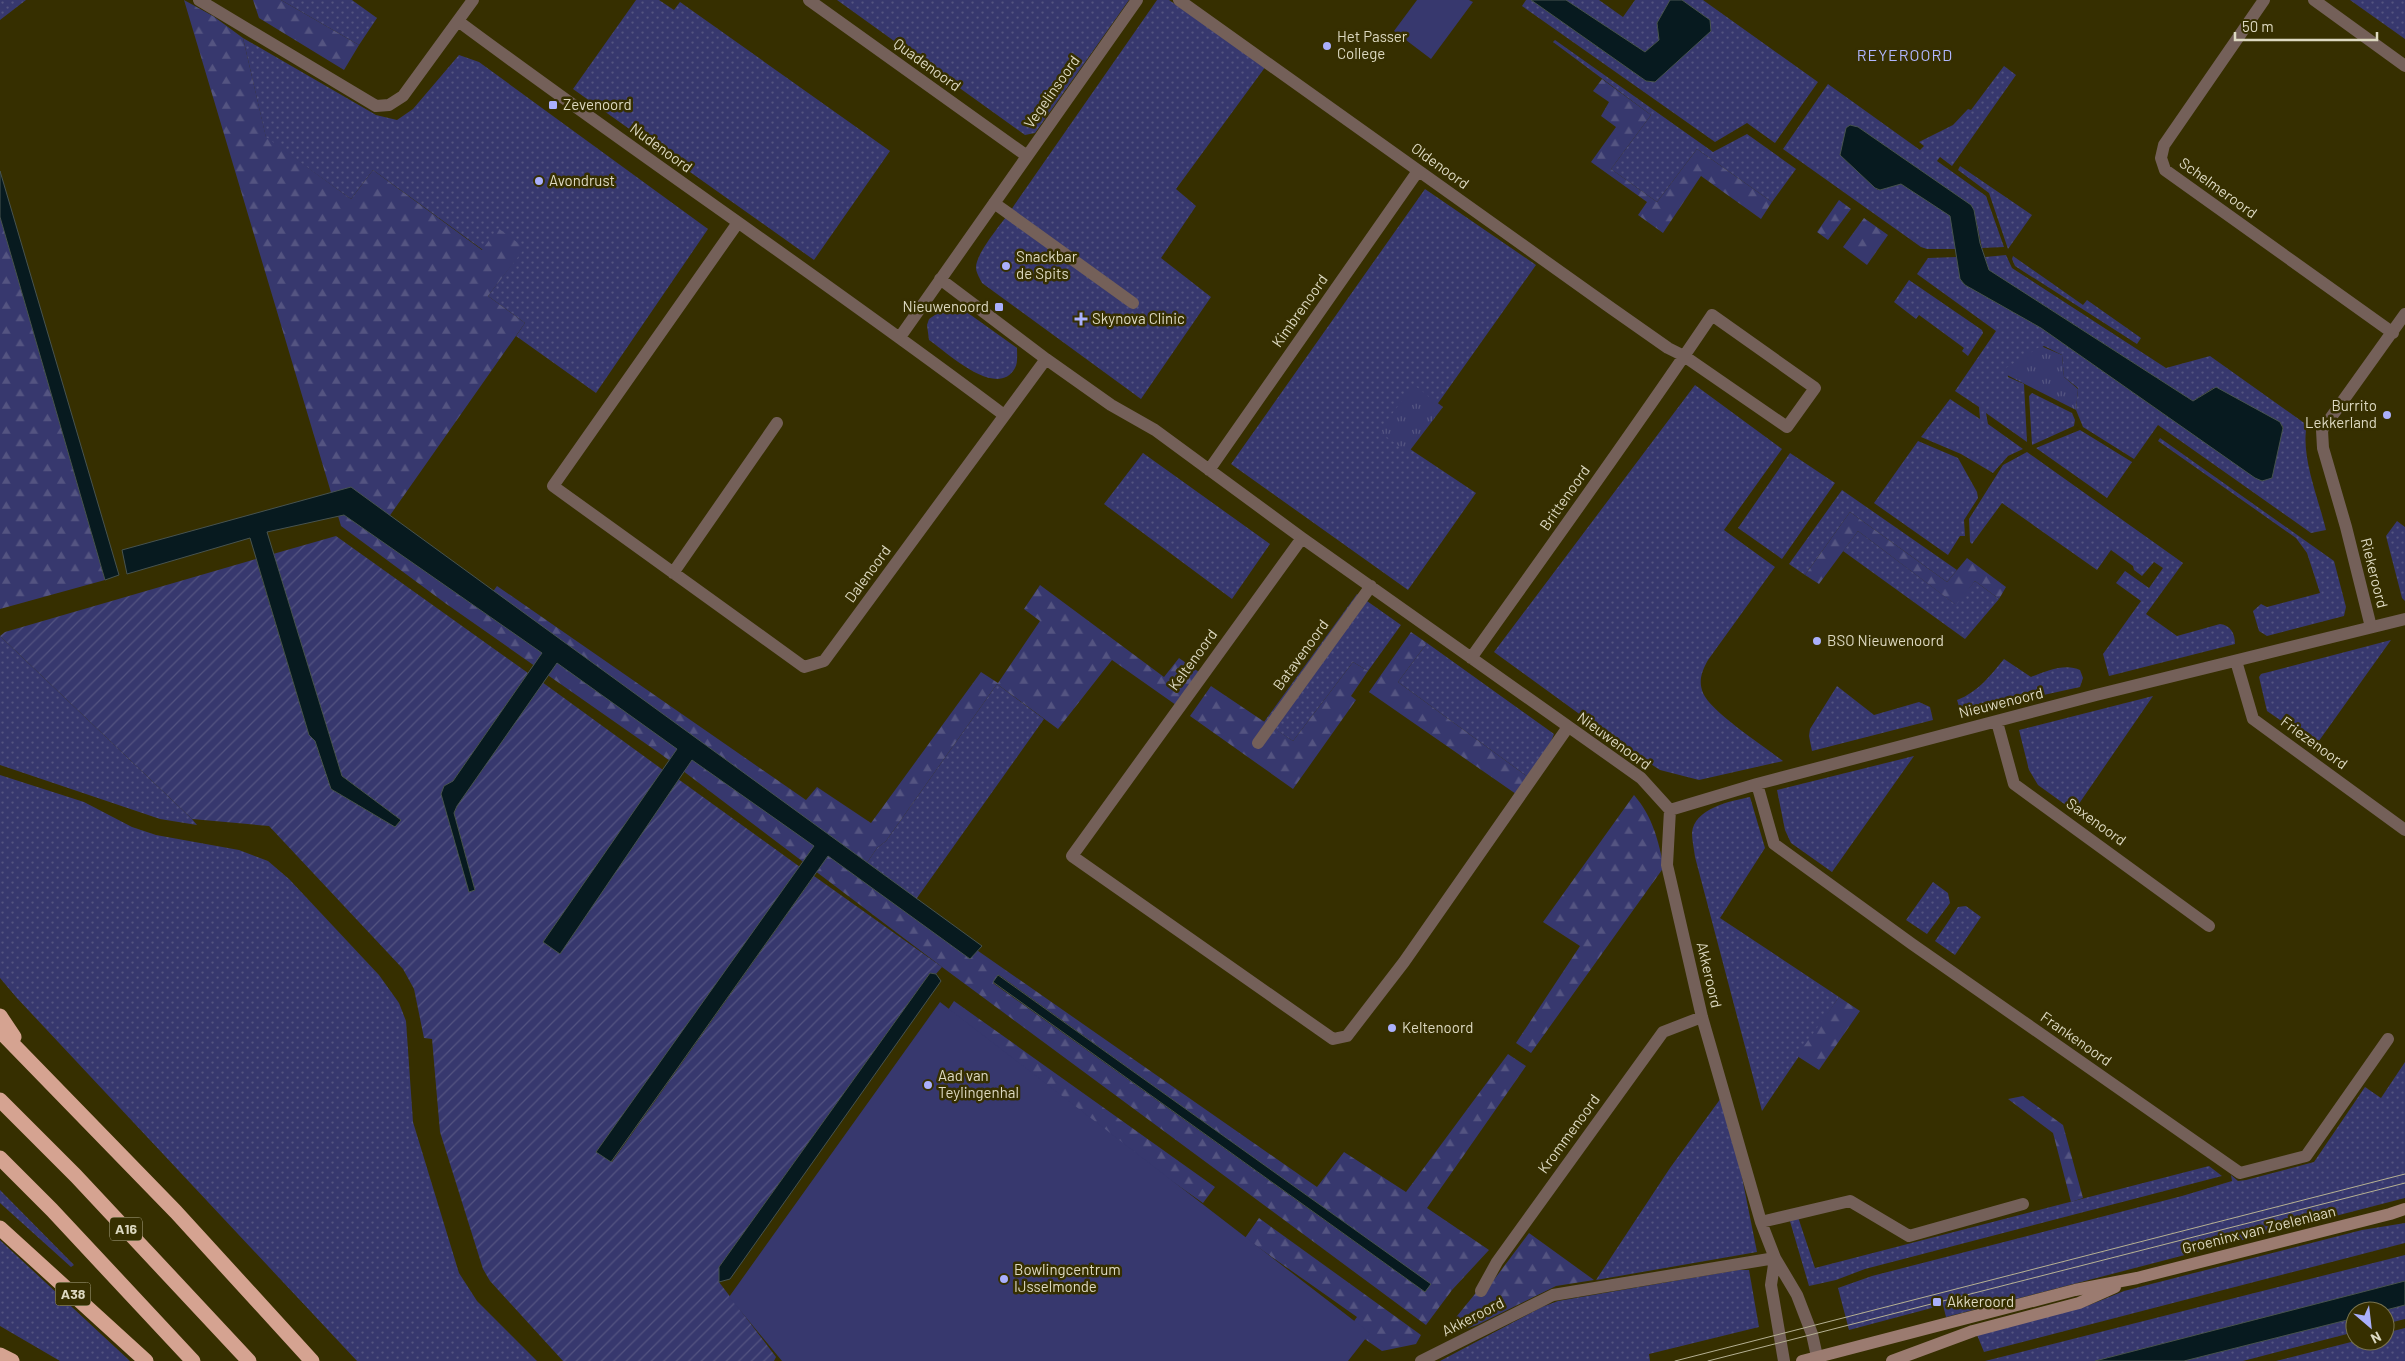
<svg xmlns="http://www.w3.org/2000/svg" width="2405" height="1361" font-family="Barlow,sans-serif">
	<style>
		.grass { fill: url(#grass-dots) }
		.forest { fill: url(#forest-firs); fill-rule: evenodd }
		.park { fill: url(#park-tufts) }
		.garden { fill: url(#garden-furrows) }
		.pitch { fill: #37386e }
		.water { fill: #071a1f; stroke: #475350 }
		.lines { fill: none; stroke-linecap: round; stroke-linejoin: round }
		.street { stroke: #746059; stroke-width: 12 }
		.secondary { stroke: #9b7b70; stroke-width: 12 }
		.highway { stroke: #d5a391; stroke-width: 15 }
		.tram { stroke: #b6b193; stroke-width: 1 }
		.poi-dot { fill: #aab0fc; stroke: #362f00; stroke-width: 2 }
		.labels { text-anchor: middle; stroke-width: 5; stroke-linejoin: round; paint-order: stroke }
		.shield { fill: #362f00; stroke: #aba687; stroke-width: 1 }
		.shield-label { font-size: 14px; font-weight: bold; fill: #ddd9c1 }
		.poi-label { font-size: 15px; fill: #ddd9c1; stroke: #362f00; text-anchor: start }
		.street-label { font-size: 15px; fill: #ddd9c1; stroke: #362f00 }
		.neighbourhood-label { font-size: 16px; letter-spacing: 1px; fill: #b1b7fe; stroke: #362f00 }
	</style>
	<defs>
		<pattern id="grass-dots" width="8" height="8" patternUnits="userSpaceOnUse" patternTransform="scale(1.25)"><rect width="8" height="8" fill="#37386e"/><path d="M2 2h.1M6 6h.1" fill="none" stroke="#545481" stroke-width="1.8" stroke-linecap="round"/></pattern>
		<pattern id="forest-firs" width="22" height="20" patternUnits="userSpaceOnUse" patternTransform="scale(1.25)"><rect width="22" height="20" fill="#37386e"/><path d="M5 1l3.5 6h-7zM16 11l3.5 6h-7z" fill="#545481"/></pattern>
		<pattern id="park-tufts" width="24" height="20" patternUnits="userSpaceOnUse" patternTransform="scale(1.25)"><rect width="24" height="20" fill="#37386e"/><path d="M3 7l-1-3M5 7V3M7 7l1-3M15 17l-1-3M17 17v-4M19 17l1-3" fill="none" stroke="#545481"/></pattern>
		<pattern id="garden-furrows" width="10" height="10" patternUnits="userSpaceOnUse" patternTransform="scale(1.25)"><rect width="10" height="10" fill="#37386e"/><path d="M-1 1l2-2M0 10L10 0M9 11l2-2" fill="none" stroke="#545481"/></pattern>
	</defs>
	<rect width="100%" height="100%" fill="#362f00"/>
	<path class="grass" d="M0,0H26L0,20Z
		M281,0H352L377,18L359,45Z
		M636,0H659L674,10L680,2L890,151L814,260L573,89Z
		M837,0H1129L1035,133L1025,135Z
		M1157,0H1169L1266,66L1176,189L1196,206L1161,258L1211,297L1141,399L982,283C980,279 976,272 976,268C975,253 1006,219 1015,204Z
		M1526,0H1531L1646,81L1654,82L1710,20L1682,0H1703L1818,82L1775,143L1747,123L1715,142L1522,6Z
		M1566,0H1599L1623,17L1635,0H1670L1657,23L1659,40L1645,52Z
		M2350,0H2405V39Z
		M243,38L376,115L397,120L413,109L459,55L479,62L708,229L596,393L516,336L525,323L488,296L524,248L483,250L373,170L351,199L266,138Z
		M1555,40L1713,152L1747,134L1796,169L1772,202L1697,149L1657,202L1611,169L1651,115L1553,42Z
		M2004,66L2016,75L1952,166L1940,157L1937,161L1986,196L2004,247L1982,248L1974,210L1971,205L1858,127L1840,155L1878,190L1901,184L1948,214L1952,219L1956,249H1927L1921,247L1783,149L1828,84L1920,150L1924,146L1919,142L1953,125L1968,109L1971,110Z
		M1960,166L2032,215L2008,249L1989,193L1958,170Z
		M1425,189L1536,265L1407,447L1476,493L1408,590L1231,464Z
		M2006,255L2012,268L2166,368L2210,356L2307,425C2300,455 2319,500 2326,530L2311,533L2158,425L2134,459L2083,427L2076,410L2078,388L2064,377L2062,355L2044,346L2007,368L2008,377L2024,384L2027,442L1986,413L1988,424L2023,449L2008,456L1993,473L1961,454L1921,437L1950,399L1980,419L1979,407L1955,391L1996,331L1917,274L1928,258L1957,257L1960,279L1965,285L2041,328L2165,415L2272,478L2283,426L2213,388L2193,401L1989,270L1985,257Z
		M2013,256L2083,305L2087,300L2141,338L2137,344L2015,266L2012,259Z
		M1909,280L1982,330L1983,333L1968,356L1962,351L1964,348L1919,315L1916,319L1894,302Z
		M948,306L961,308L1017,348C1017,354 1018,363 1015,368C997,400 948,353 929,340L927,325L929,319Z
		M1695,385L1782,449L1724,530L1775,567L1708,660C1702,671 1698,681 1703,693C1711,712 1765,747 1783,761L1699,780L1660,770L1622,745L1494,652Z
		M2032,393L2072,413L2075,420L2074,426L2032,445L2029,396Z
		M2080,430L2132,462L2107,498L2036,448Z
		M2160,438L2334,561L2346,607L2344,616L2267,636L2259,631L2253,611L2261,604L2267,607L2320,593L2307,553L2296,538L2158,441Z
		M1918,441L1958,458L1977,492L1978,498L1964,520L1965,536H1960L1948,555L1874,503Z
		M2027,452L2183,563L2146,614L2177,636L2220,624C2231,625 2235,634 2235,644L2109,676L2103,654L2141,601L2116,583L2125,571L2149,588L2163,568L2154,562L2142,576L2134,570L2133,566L2111,550L2097,570L2002,503L1972,544L1970,542L1969,519L2003,465Z
		M1143,453L1270,544L1232,599L1104,504Z
		M1790,453L1835,483L1782,559L1738,528Z
		M1842,490L1957,570L1947,582L1850,512L1805,575L1789,564Z
		M2397,521L2405,527V601L2402,598L2386,536Z
		M1858,531L1955,604L1975,581L1999,599L1965,639L1843,551Z
		M1357,594L1401,625L1368,671L1353,662L1293,741L1264,722Z
		M0,636L192,819L197,825L160,819L0,765Z
		M2391,640L2316,745L2267,711L2259,677L2261,674Z
		M1427,643L1554,734L1549,747L1528,777L1398,682Z
		M2004,659L2031,677C2047,671 2065,663 2080,670L2083,678L2080,687L1961,713L1957,700C1978,692 1990,676 2004,659Z
		M997,684L1044,719L912,905L862,870L877,848L886,841Z
		M1837,686L1874,715L1919,702L1930,707L1933,720L1812,751L1809,736L1810,729Z
		M2153,696L2074,811L2038,785L2029,770L2019,730Z
		M1914,756L1832,872L1791,843L1785,830L1777,790Z
		M0,775L84,802L132,827L156,835L239,850L268,861L289,879L379,975L399,1003L406,1021L413,1122L459,1273L477,1301L537,1361H357L16,997L0,978Z
		M1750,797L1765,848L1720,918L1839,997L1762,1111L1695,857C1694,849 1692,840 1692,833C1694,808 1731,801 1750,797Z
		M1933,882L1948,893L1950,903L1927,934L1906,920Z
		M1966,906L1981,917L1955,955L1935,941L1958,907Z
		M2405,1062V1198L1946,1317L1943,1305L1849,1330L1838,1288L1872,1276L2182,1196L2232,1181L2231,1175L2238,1181L2246,1180L2314,1162L2365,1087L2381,1098Z
		M1721,1098L1741,1172L1757,1252L1596,1280L1670,1168Z
		M2209,1166L2222,1176L1865,1269L1836,1280L1809,1286L1789,1218L1798,1217L1815,1268Z
		M0,1190L74,1265L71,1267L0,1203Z
		M2405,1223V1243L1984,1352L1977,1335L2087,1306L2124,1291L2362,1230Z
		M0,1240L2,1242L130,1361H60L0,1326Z
		M2405,1255V1281L2095,1361H1985Z
		M1738,1270H1749L1759,1327L1649,1354L1650,1361H1440L1542,1307L1558,1301Z
		M2405,1305V1319L2385,1324V1311H2382Z
		M2355,1318V1332L2243,1361H2184Z
		M2405,1328V1361H2276L2355,1341H2385V1333Z"/>
	<path class="forest" d="M184,0L213,16L243,38L266,137L351,199L373,170L482,250L498,228L525,248L488,296L525,323L379,531L484,604L497,586L806,800L817,787L871,823L981,672L998,683L1040,621L1024,609L1040,585L1164,677L1179,658L1199,672L1176,705L1112,660L1058,729L997,684L886,841L877,848L862,870L1317,1187L1344,1152L1406,1192L1508,1054L1526,1066L1427,1208L1489,1250L1452,1290L1426,1325L942,967L662,755L445,603L341,526ZM999,975L1430,1284L1425,1292L993,983Z
		M253,0H281L359,45L344,70L259,18Z
		M1602,79L1651,115L1611,169L1657,202L1697,149L1772,202L1761,219L1701,176L1663,233L1638,215L1647,202L1591,162L1616,127L1601,116L1609,102L1593,91Z
		M1839,200L1851,209L1828,240L1817,232Z
		M0,217L105,580L0,609Z
		M1864,218L1888,235L1867,265L1843,247Z
		M1850,512L1947,582L1967,558L2006,587L1999,599L1975,581L1956,605L1858,531L1819,584L1805,575Z
		M1411,632L1427,643L1398,682L1528,777L1516,794L1369,692Z
		M1353,662L1368,671L1351,696L1356,700L1293,789L1190,716L1211,686L1293,741Z
		M1634,795C1653,817 1658,840 1664,867L1531,1053L1516,1043L1580,946L1543,922Z
		M1839,997L1860,1011L1819,1070L1797,1056Z
		M954,1001L1215,1187L1203,1203L942,1019Z
		M2023,1096L2063,1125L2083,1198L2071,1202L2053,1133L2008,1099Z
		M1259,1218L1421,1335L1416,1344L1382,1351L1349,1328L1357,1317L1245,1238Z
		M1529,1233L1594,1280L1556,1286L1477,1325L1445,1336L1457,1316L1479,1289L1484,1293Z"/>
	<path class="park" d="M2041,346L2062,355L2064,377L2078,389L2076,410L2007,375L2006,368Z
		M1414,385L1443,407L1408,453L1379,431Z"/>
	<path class="garden" d="M336,536L528,673L453,781L444,786L469,892L475,890L454,813L457,806L542,682L663,770L543,942L560,954L678,779L800,867L596,1152L612,1162L814,876L942,967L936,974L930,973L719,1267V1282L776,1357L774,1361H563L490,1281L483,1269L440,1132L432,1039L424,1038L414,989L403,969L269,826L192,819L0,636L5,632L256,559L309,735L315,741L331,789L395,827L401,820L342,776L273,554Z"/>
	<path class="pitch" d="M1417,0H1469L1473,2L1431,59L1394,31Z
		M940,1002L1370,1333L1348,1361H782L729,1297Z"/>
	<path class="water" d="M1531,0H1566L1645,52L1659,40L1657,23L1670,0H1682L1710,20L1711,31L1655,82L1646,81Z
		M1850,125L1858,127L1971,205L1974,210L1980,243L1989,270L2193,401L2216,387L2280,422L2283,428L2272,478L2262,481L2255,478L2041,328L1965,285L1960,279L1950,216L1901,184L1880,190L1875,188L1840,155L1846,128Z
		M0,171L119,575L105,580L0,217Z
		M351,487L982,946L970,959L828,856L611,1162L596,1152L814,846L692,760L560,954L543,942L677,749L557,663L457,806L454,813L475,890L469,892L441,794L444,786L453,781L542,653L344,515L267,532L342,776L401,820L395,827L331,789L315,741L309,735L250,538L127,574L122,550Z
		M930,973L936,974L941,981L730,1279L719,1282V1267Z
		M998,975L1431,1284L1425,1292L993,982Z
		M2405,1281V1305L2382,1311H2355V1318L2184,1361H2095Z"/>
	<g class="lines">
		<path class="street" d="M199,0L376,106L389,105L403,96L473,0
			M809,0L1027,156
			M1179,0L1611,308L1668,348L1684,356L1787,427L1815,388L1712,315C1634,431 1552,544 1471,658
			M2264,0L2164,145L2161,158L2165,170L2393,333
			M2314,0L2405,66
			M458,21C638,155 825,280 1004,415
			M994,203L1133,303
			M737,224L553,486L804,667L824,661L1046,359
			M940,279L1046,359L1111,405L1155,430L1302,538L1641,778L1670,810
			M900,337L1137,0
			M1209,470L1418,171
			M1302,538L1072,856L1333,1039L1347,1036L1404,962L1568,727
			M673,573L777,423
			M2371,627L2346,527L2323,448L2322,430L2405,314
			M2236,661L2253,719L2405,830
			M1997,722L2014,784L2209,926
			M1258,743L1371,586
			M1757,784L1774,844L1912,944L2240,1173L2306,1156L2388,1039
			M1670,810L1757,784L2096,695L2405,619
			M1670,810L1667,865L1702,1017L1761,1222L1775,1258L1797,1295L1812,1334L1818,1361
			M1761,1222L1850,1201L1909,1236L2023,1204
			M1775,1258L1771,1285L1784,1361
			M1481,1291L1497,1262L1663,1032L1702,1017
			M1421,1361L1553,1295L1775,1258"/>
		<path class="secondary" d="M1802,1361L2075,1290L2137,1278L2390,1214L2405,1209
			M1892,1361L1973,1331L2079,1303L2115,1287"/>
		<path class="highway" d="M0,1016L14,1037
			M0,1031L176,1212L312,1361
			M0,1100L76,1176L249,1361
			M0,1158L52,1210L193,1361
			M0,1228L146,1361
			M0,1355L12,1361"/>
		<path class="tram" d="M1675,1361L2405,1174
			M1708,1361L2405,1183"/>
	</g>
	<g class="poi-dot">
		<circle cx="1327" cy="46" r="5"/>
		<rect x="548" y="100" width="10" height="10" rx="2.5"/>
		<circle cx="539" cy="181" r="5"/>
		<circle cx="1006" cy="266" r="5"/>
		<rect x="994" y="302" width="10" height="10" rx="2.5"/>
		<path d="M1078.5 311.5h5v5h5v5h-5v5h-5v-5h-5v-5h5z"/>
		<circle cx="2387" cy="415" r="5"/>
		<circle cx="1817" cy="641" r="5"/>
		<circle cx="1392" cy="1028" r="5"/>
		<circle cx="928" cy="1085" r="5"/>
		<circle cx="1004" cy="1279" r="5"/>
		<rect x="1932" y="1297" width="10" height="10" rx="2.5"/>
	</g>
	<g class="labels">
		<g class="shield">
			<rect x="110" y="1217.5" width="32" height="23" rx="4"/>
			<rect x="55.5" y="1282.5" width="35" height="23" rx="4"/>
		</g>
		<g class="shield-label">
			<text x="126" y="1234">A16</text>
			<text x="73" y="1299">A38</text>
		</g>
		<g class="poi-label">
			<text x="1337" y="42">Het Passer<tspan x="1337" dy="17">College</tspan></text>
			<text x="563" y="110">Zevenoord</text>
			<text x="549" y="186">Avondrust</text>
			<text x="1016" y="262">Snackbar<tspan x="1016" dy="17">de Spits</tspan></text>
			<text x="989" y="312" text-anchor="end">Nieuwenoord</text>
			<text x="1092" y="324">Skynova Clinic</text>
			<text x="2377" y="411" text-anchor="end">Burrito<tspan x="2377" dy="17">Lekkerland</tspan></text>
			<text x="1827" y="646">BSO Nieuwenoord</text>
			<text x="1402" y="1033">Keltenoord</text>
			<text x="938" y="1081">Aad van<tspan x="938" dy="17">Teylingenhal</tspan></text>
			<text x="1014" y="1275">Bowlingcentrum<tspan x="1014" dy="17">IJsselmonde</tspan></text>
			<text x="1947" y="1307">Akkeroord</text>
		</g>
		<g class="street-label">
			<text transform="translate(927 65) rotate(36)" y="5">Quadenoord</text>
			<text transform="translate(1052 92) rotate(-55)" y="5">Vegelinsoord</text>
			<text transform="translate(661 148) rotate(36)" y="5">Nudenoord</text>
			<text transform="translate(1440 166) rotate(36)" y="5">Oldenoord</text>
			<text transform="translate(2218 188) rotate(36)" y="5">Schelmeroord</text>
			<text transform="translate(1300 311) rotate(-55)" y="5">Kimbrenoord</text>
			<text transform="translate(1565 498) rotate(-55)" y="5">Brittenoord</text>
			<text transform="translate(2374 573) rotate(76)" y="5">Riekeroord</text>
			<text transform="translate(868 574) rotate(-54)" y="5">Dalenoord</text>
			<text transform="translate(1301 655) rotate(-54)" y="5">Batavenoord</text>
			<text transform="translate(1193 660) rotate(-54)" y="5">Keltenoord</text>
			<text transform="translate(2001 703) rotate(-14)" y="5">Nieuwenoord</text>
			<text transform="translate(1614 741) rotate(36)" y="5">Nieuwenoord</text>
			<text transform="translate(2314 743) rotate(36)" y="5">Friezenoord</text>
			<text transform="translate(2096 822) rotate(36)" y="5">Saxenoord</text>
			<text transform="translate(1709 975) rotate(77)" y="5">Akkeroord</text>
			<text transform="translate(2076 1039) rotate(35)" y="5">Frankenoord</text>
			<text transform="translate(1569 1134) rotate(-54)" y="5">Krommenoord</text>
			<text transform="translate(2259 1230) rotate(-14)" y="5">Groeninx van Zoelenlaan</text>
			<text transform="translate(1473 1317) rotate(-27)" y="5">Akkeroord</text>
		</g>
		<g class="neighbourhood-label">
			<text x="1905" y="61">REYEROORD</text>
		</g>
	</g>
	<g transform="translate(2370 1326) rotate(152)"><circle r="24" fill="#362f00" stroke="#79734d"/>
	<path d="M0-4L9 19L0 12L-9 19Z" fill="#aab0fc"/>
	<text y="-8" font-size="14" font-weight="bold" text-anchor="middle" fill="#ddd9c1">N</text>
	</g>
	<path d="M2235 32v8h142v-8" fill="none" stroke="#ddd9c1" stroke-width="2.5"/>
	<text x="2242" y="32" font-size="15" fill="#ddd9c1" stroke="#362f00" stroke-width="4" paint-order="stroke">50 m</text>
</svg>
